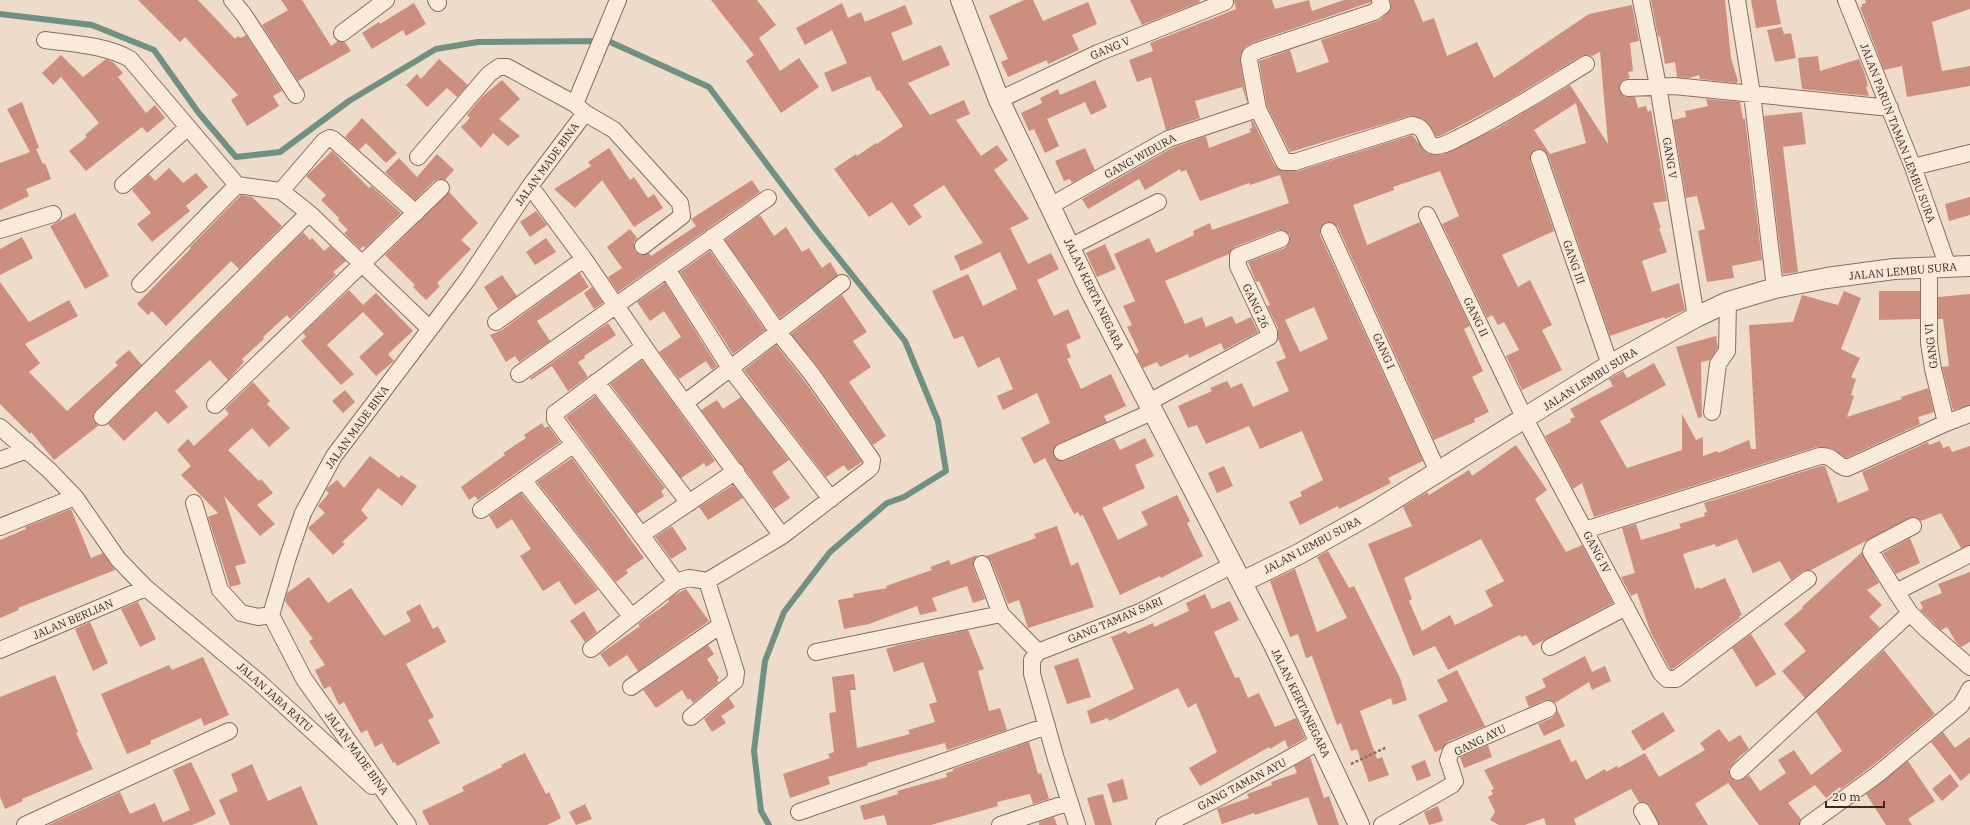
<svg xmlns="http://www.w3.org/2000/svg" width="1970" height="825" font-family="'IBM Plex Serif',serif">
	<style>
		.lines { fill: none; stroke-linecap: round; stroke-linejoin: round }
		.stream { stroke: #709182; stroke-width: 6 }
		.building { fill: #cc8f7f; fill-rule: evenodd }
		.minor-casing { stroke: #8b6c5d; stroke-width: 18 }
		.tertiary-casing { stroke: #8b6c5d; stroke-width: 22 }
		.path { stroke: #8b6c5d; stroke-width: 2.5; stroke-dasharray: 3 2; stroke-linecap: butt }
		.minor { stroke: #f9eadc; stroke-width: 16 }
		.tertiary { stroke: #f9eadc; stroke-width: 20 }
		.labels { text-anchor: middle; stroke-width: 3; stroke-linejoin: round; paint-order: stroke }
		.street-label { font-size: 11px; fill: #3c2821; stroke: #f6e7d9 }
	</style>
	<rect width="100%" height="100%" fill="#eedbc9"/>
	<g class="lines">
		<path class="stream" d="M0,14L92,25L154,50L198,112L236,157L280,152L349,101L436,49L478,42L608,41L709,87L817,231L905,341L938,421L946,471L904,497L887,503L830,552L784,612L765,661L754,751L761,811L769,825"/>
	</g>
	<path class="building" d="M138,0H198L235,39L238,36L241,38L246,35L282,91L273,96L279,106L247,126L231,100L238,95L185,37L180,42Z
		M281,0H302L331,46L338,41L345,42L351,51L298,81L262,25L288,10Z
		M711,0H757L776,25L759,38L780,71L799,58L819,87L781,113L746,61L754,55Z
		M1024,0H1033L1043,21L1088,2L1097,24L1072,35L1079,50L1048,64L1047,60L1008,77L1001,62L1008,59L989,16Z
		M1130,0H1199L1200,2L1142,25Z
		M1234,0H1272L1275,9L1309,0L1312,11L1344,0H1371V2L1254,42L1245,47L1241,53L1240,61L1247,103L1242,87L1195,101L1200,118L1166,130L1151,77L1137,82L1129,60L1153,51L1150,43L1236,9Z
		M1390,0H1414L1423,22L1434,18L1447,56L1477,42L1494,78L1589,14L1632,5L1639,41L1630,43L1633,71L1628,72L1630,78L1623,80L1619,89L1624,97H1635L1638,108L1646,106L1648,112L1651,110L1667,201L1653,203L1661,228H1659L1667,252L1642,261L1652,292L1679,283L1685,310L1665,319L1664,317L1610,336L1548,155L1541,149H1536L1530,156V161L1554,231L1502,255L1518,287L1530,280L1552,325L1542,330L1562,370L1522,390L1506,356L1519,350L1504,322L1498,325L1492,315L1487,318L1442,224L1459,216L1440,171L1393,187L1394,190L1353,205L1367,245L1420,222L1470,326L1464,329L1483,371L1472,377L1489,412L1474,419L1475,422L1434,440L1338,227L1330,222L1325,223L1320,230V235L1423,461L1388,478L1391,483L1339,509L1338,506L1300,525L1289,502L1302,496L1300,492L1323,480L1302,431L1260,449L1249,426L1206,444L1197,425L1188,428L1178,406L1212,391L1210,388L1227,381L1231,388L1242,383L1253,407L1289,391L1276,362L1286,358L1278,339V328L1267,306L1270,305L1259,281L1256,282L1248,262L1285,248L1290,241V235L1283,230H1278L1235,247L1229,254L1165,281L1185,324L1202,317L1206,327L1232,316L1236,324L1251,317L1258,332L1224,350L1221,343L1189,358L1188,354L1160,367L1157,362L1143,368L1136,354L1139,352L1127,327L1132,325L1123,306L1135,301L1114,254L1149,238L1156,253L1194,235L1193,231L1210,223L1212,230L1289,203L1280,175L1250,185L1249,183L1200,201L1186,170L1181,172L1180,169L1145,190L1139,179L1088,209L1082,199L1172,148L1206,136L1209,148L1251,132L1249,129L1252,128L1251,121H1253L1275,166L1284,171H1298L1412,135L1427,153L1442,155L1498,128L1570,85L1608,144L1600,52L1592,56L1586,55L1581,56L1505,102L1440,136H1436L1429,124L1423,119L1410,116L1290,152L1267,106L1259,61L1290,50L1297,73L1329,62L1321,40L1380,20L1391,9ZM1576,103L1586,143L1550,154L1534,130ZM1314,307L1328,339L1300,352L1285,320Z
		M1651,0H1725L1731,58L1738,81L1736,83L1700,79L1699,75L1689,78L1677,77L1675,62L1665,64L1660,36L1658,37Z
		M1751,0H1776L1781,24L1756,28Z
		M1865,0H1970V9L1932,22L1942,71L1970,66V86L1907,97L1902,66L1884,70L1860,7H1862V4L1866,3Z
		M414,3L426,24L406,36L403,30L372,49L362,33L379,22L380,24Z
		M842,3L848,18L861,12L865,22L905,5L913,24L891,33L903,61L941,45L950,65L908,83L930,115L964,100L970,114L956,120L981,156L997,145L1008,160L994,170L1029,219L1010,228L1028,264L1051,253L1059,269L1037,280L1054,316L1068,309L1081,338L1066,345L1071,357L1067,359L1081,389L1111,374L1126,406L1104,416L1107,422L1058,444L1053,451L1054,456L1061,461H1065L1114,439L1120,450L1145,438L1154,456L1135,465L1145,488L1102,508L1118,540L1148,525L1141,512L1177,495L1190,521L1187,523L1203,556L1161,578L1160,576L1120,595L1083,515L1080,516L1078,512L1074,514L1045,458L1034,464L1021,438L1050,423L1037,393L1003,410L997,396L1013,389L999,357L978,368L963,336L954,339L932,291L968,274L983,306L1017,289L1000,252L961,271L954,256L983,243L944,185L913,205L922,217L909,226L892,202L869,217L834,169L856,154L857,156L876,143L877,144L903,126L879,90L877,91L870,76L832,92L824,73L847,63L832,30L805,45L796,28Z
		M1782,27L1784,34L1791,33L1796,58L1775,62L1767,30Z
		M61,55L83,77L106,59L113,62L123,73L118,77L146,113L155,105L165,118L147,133L142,127L86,171L69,151L87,137L85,135L99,123L61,77L53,85L42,73Z
		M1818,56L1820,71L1859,59L1865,74L1868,86L1866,87L1869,96L1802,89L1798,58Z
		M439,59L468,85L457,97L447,88L427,107L406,85L417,74L421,79Z
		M502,80L520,99L499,119L520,136L508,146L493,133L481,148L461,127L470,118L467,115L482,97Z
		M1095,80L1107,107L1091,115L1085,102L1047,119L1059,146L1045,153L1034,129L1029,131L1021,113L1042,103L1040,98L1058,89L1060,95Z
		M1706,99L1740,102L1743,119H1745L1762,260L1732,266L1734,278L1707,282L1698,231L1705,229L1697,196L1686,198L1673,120L1686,117L1685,111L1708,106Z
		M22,102L39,148L36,149L43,164L45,163L51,179L26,189L29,196L0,210V163L30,152L7,109Z
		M1802,112L1806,144L1783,147L1798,272L1783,274L1764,116Z
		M362,118L397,153L386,163L366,143L359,150L345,137Z
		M609,148L630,180L634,177L648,198L654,194L663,208L634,227L602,180L575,208L554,189L591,166L588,162Z
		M1085,148L1095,170L1072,183L1070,179L1064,181L1055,161Z
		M332,151L369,188L371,186L401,213L365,248L363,246L360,249L344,233L348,230L338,220L339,218L321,200L326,195L306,176Z
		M437,154L454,170L445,180L439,179L434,181L415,200L385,172L399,158L417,177Z
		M169,168L183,183L196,173L208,187L186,206L190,211L152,242L137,224L151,213L132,190L149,174L155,181Z
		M752,180L760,192L618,292L608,277L622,268L607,247L630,229L637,238L634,243L635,251L640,255L649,253L651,256L696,226L691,219Z
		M449,192L478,223L461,240L471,249L437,283L440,286L426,300L413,287L415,285L385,255Z
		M241,195L252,197L282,226L239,269L231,261L166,326L152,311L148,315L137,304L191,248L190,247Z
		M1970,197V215L1949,221L1945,204Z
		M536,211L547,225L530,237L520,222Z
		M75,213L109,276L85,289L50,226Z
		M760,215L774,236L786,227L802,252L809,248L822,268L830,262L838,275L780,318L725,240Z
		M303,232L310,240L312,238L324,251L330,246L346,261L333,272L336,275L290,319L287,315L263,337L264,339L242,359L244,362L228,380L210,360L175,391L188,407L168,424L156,411L124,441L108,424Z
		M22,237L33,258L0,275V249Z
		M546,238L556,252L535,265L526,252Z
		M1105,244L1116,269L1097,277L1086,253Z
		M710,251L765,330L733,354L680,272Z
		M580,273L589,287L537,321L550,341L519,362L515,356L506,362L490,335L502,330Z
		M502,275L517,296L498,309L484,287Z
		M0,282L29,322L69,300L78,316L25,344L40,363L29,372L67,411L118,365L115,362L129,350L142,365L95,411L93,419L98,426L54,460L31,432L30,434L0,404Z
		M665,283L717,366L712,370L706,361L679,379L659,352L681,337L664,311L650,321L637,302Z
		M592,287L603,303L594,309L584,293Z
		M349,290L363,305L376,293L413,331L388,354L394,361L376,376L359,357L384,334L363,312L327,345L354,374L341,385L301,341L306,337L303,333Z
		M1844,291L1861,298L1841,349L1860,358L1851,377L1856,379L1851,395L1854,396L1847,417L1902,399L1901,397L1928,388L1934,412L1918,417L1920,424L1846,458L1831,448L1817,447L1594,517L1582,483L1573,489L1545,436L1571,422L1570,419L1575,417L1570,409L1613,386L1609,379L1623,371L1627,378L1654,363L1666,385L1600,421L1627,468L1682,450V414L1696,440L1703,437V456L1717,451L1718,453L1749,440L1751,449H1756L1749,325L1793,322L1802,295L1838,305Z
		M1879,291H1920V319L1879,320Z
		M1970,294V405L1953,410L1942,367L1949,366L1943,319H1938V297Z
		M842,295L867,332L853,341L871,367L849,382L886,436L873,445L819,368L791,334Z
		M608,323L616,335L584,356L585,358L578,362L588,377L568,391L552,366L531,380L530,378Z
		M1716,336L1718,348L1710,360L1701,362L1702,417L1698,418L1676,347Z
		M776,345L803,379L862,462L848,471L844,465L826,477L744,370Z
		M642,360L715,461L706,467L704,463L681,478L610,384Z
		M253,382L270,401L267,404L290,428L269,447L252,428L228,450L259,481L261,479L273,493L257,505L275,524L260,536L224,496L246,563L235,566L241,584L230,587L208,517L218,513L181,475L191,466L177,450L188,439L194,446L229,414L225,409Z
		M345,390L355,402L343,413L332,401Z
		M595,396L665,488L661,491L664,496L637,514L566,417Z
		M741,397L789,460L772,472L790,498L774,509L701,410L717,400L723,409Z
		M542,423L545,428L548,426L560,442L478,500L475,496L469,500L461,487L505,455L503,453L526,438L524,435Z
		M1940,441L1943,448L1949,446L1952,452L1970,446V545L1961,548L1941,513L1921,521L1914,517L1909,518L1811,570L1803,571L1791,580L1780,561L1753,573L1737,539L1716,547L1715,544L1683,554L1695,589L1699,587L1700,589L1725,578L1742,615L1739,616L1740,618L1674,668L1671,670L1669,667L1651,633L1637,593L1631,596L1621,577L1635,573L1622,528L1636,524L1641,540L1681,528L1679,524L1705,516L1704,513L1707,512L1704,503L1821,466H1825L1838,503L1869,490L1862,472L1928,442L1929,445Z
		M1516,445L1547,490L1535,499L1566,552L1582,545L1613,603L1533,646L1526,635L1521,637L1520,635L1448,670L1435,646L1413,656L1368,544L1412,526L1403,507L1427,492L1429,495L1469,470L1472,476ZM1481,539L1504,581L1485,591L1493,606L1455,625L1450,615L1422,631L1409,601L1412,599L1404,578Z
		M370,456L399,478L401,475L417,486L402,506L378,488L361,510L368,518L342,542L345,544L333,555L308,528L325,513L318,506L329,493L326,490L327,488L337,480L344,488Z
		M572,458L644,558L626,570L628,573L616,582L537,482Z
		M1224,466L1233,486L1217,493L1208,473Z
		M733,485L743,498L708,520L699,507Z
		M521,493L598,590L575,605L559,581L543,591L520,556L531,549L512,519L497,529L489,516Z
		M71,509L91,558L103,553L115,570L18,608L19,610L0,618V540L26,529L25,527Z
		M672,526L687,549L671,559L655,537Z
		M1057,526L1071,566L1078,562L1094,607L1028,628L1019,600L1008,604L991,561L986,556L1036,538L1034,534Z
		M1910,538L1920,563L1896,574L1883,553Z
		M1328,551L1349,588L1354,586L1400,678L1407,700L1393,705L1391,698L1360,711L1377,759L1382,757L1389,775L1369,782L1357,749L1351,751L1341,723L1337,725L1312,656L1306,658L1298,634L1290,637L1270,581L1295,569L1317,632L1347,618L1317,557Z
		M1862,552L1879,583L1867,590L1882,605L1869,617L1880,628L1805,698L1782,671L1806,651L1784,624L1803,608L1802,607Z
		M977,555L973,562V567L985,599L973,603L967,586L932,598L937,611L920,615L917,606L869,624L844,629L838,600L854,597L853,594L887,588L886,586L932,570L930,567L949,560L951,565Z
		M1970,572V642L1961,647L1956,642L1947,627L1941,630L1920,610L1923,608L1920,602L1942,593L1938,584Z
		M309,577L328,603L351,588L384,636L411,621L406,612L420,604L433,629L438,626L446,642L406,664L434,717L428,720L440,743L397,766L395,762L393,763L382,743L375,747L367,730L361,733L344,702L339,705L330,686L324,689L315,670L325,665L309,641L313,639L285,601L287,593Z
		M686,589L709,621L638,671L627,655L609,667L600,654L640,626L638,624L669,602L668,600L674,595Z
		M1205,594L1212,609L1230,601L1239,620L1214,632L1235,678L1239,677L1248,698L1259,693L1275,727L1296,718L1305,738L1288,748L1285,740L1270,749L1269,747L1200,786L1189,768L1217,752L1196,703L1188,708L1178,688L1109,721L1108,718L1091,724L1087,711L1134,689L1111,637L1126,631L1128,634L1153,623L1154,627L1189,611L1186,603Z
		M138,602L156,639L140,647L121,609Z
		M584,611L597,632L585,642L570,621Z
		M90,622L108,663L93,671L75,629Z
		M968,630L984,669L978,671L989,711L1000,708L1007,730L947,750L945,743L867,763L868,765L828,777L830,784L790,798L783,774L830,758L828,754L834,752L829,713L836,712L832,677L854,674L856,690H850L857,748L910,734L908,730L935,722L929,704L937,702L923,662L894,672L886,649L898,645Z
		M1751,634L1776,674L1756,687L1732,648Z
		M708,645L714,654L707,659L719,678L717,680L719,682L693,703L690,698L688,700L682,690L656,708L643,690Z
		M1884,650L1935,714L1872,766L1841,789L1840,787L1826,798L1815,785L1788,803L1801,819L1799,825H1759L1728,783L1695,804L1708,825H1659L1650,806L1646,803L1639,802L1631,789L1574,819L1576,825H1546L1544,818L1525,825H1499L1490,820L1495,812L1488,797L1493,794L1491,790L1494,789L1484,770L1560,739L1571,762L1576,760L1586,780L1605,769L1606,772L1617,766L1618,768L1645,753L1659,777L1705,750L1700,743L1719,729L1729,742L1740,735L1749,749L1739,757L1729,769V774L1735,781H1740L1749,775L1760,791L1786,773L1778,760L1794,750L1811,775L1842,751L1816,712Z
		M1585,656L1592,672L1605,666L1611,681L1592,690L1589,682L1555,703L1549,700H1545L1529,707L1525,697L1546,687L1542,679Z
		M203,657L229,715L204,726L201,718L150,741L151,744L127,754L101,694L169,665L172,670Z
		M1078,658L1091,697L1067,704L1054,666Z
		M1457,670L1485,726L1447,742L1442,749L1435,752L1418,715L1448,701L1437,680Z
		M55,675L78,732L76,733L93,769L22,799L23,801L5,809L0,797V697Z
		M729,698L735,707L721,716L726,723L712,732L704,719Z
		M1557,709L1565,726L1544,736L1538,724L1552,718L1556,714Z
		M1663,712L1675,731L1643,751L1631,731Z
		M1943,732L1955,748L1970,737V773L1961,781L1931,742Z
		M1029,742L1038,774L1041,773L1049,799L1033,804L1030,794L997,802L998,806L931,825H887L884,815L864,820L860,806L898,794L897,791L947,777L946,773L953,771V769Z
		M1488,745L1492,757L1464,768L1460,757Z
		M525,753L546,794L549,792L561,818L547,825H429L422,811L464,791L462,787L502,767L501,765Z
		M1310,757L1324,798L1329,796L1339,825H1318L1308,797L1255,815L1254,813L1222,824L1217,809L1249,798L1247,794L1272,785L1271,782L1297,773L1294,766Z
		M1425,760L1431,776L1417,781L1411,766Z
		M1908,761L1935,801L1908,819L1912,825H1886L1866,794Z
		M191,762L216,814L202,821L192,825H48L120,792L130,814L155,803L163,822L190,810L173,770Z
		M252,764L268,801L301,786L318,825H230L219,800L238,791L231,774Z
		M1950,774L1959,786L1942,801L1932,789Z
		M1123,779L1128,799L1113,803L1107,784Z
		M1103,794L1112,825H1095L1087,798Z
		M585,804L592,819L576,825L569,812Z
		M1438,806L1443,821L1429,825L1424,812Z
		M1054,817L1057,825H1039V822Z"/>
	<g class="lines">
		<defs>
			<path id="minor" d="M232,0L244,15L296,95
				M436,0L438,3
				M1380,0L1382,6L1374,12L1257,51L1250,55L1249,60L1258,109L1284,162H1295L1412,125C1431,128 1422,146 1437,146C1445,146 1455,139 1462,136C1505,115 1545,89 1586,64
				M1641,0L1658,86L1696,317
				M1737,0L1752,94L1775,288
				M1846,0L1913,167L1948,267
				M342,33L386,0
				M45,40C73,44 105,45 130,59L237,185L281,191L309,213L430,329
				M1628,88L1674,86L1890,108
				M999,100L1098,53L1225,2
				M575,104L618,0
				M418,157L489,74L499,67H507L575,104L585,113L614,130L680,203L682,216L643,246
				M1539,158L1610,365
				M1913,167L1970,153
				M123,185L188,127
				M530,186L584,259L654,361L782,536L707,581L736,672L735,681L691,717
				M281,191L324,141L330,138L334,140L416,213
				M1050,206L1168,139L1258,109
				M1427,215L1525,419L1661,673L1667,679H1676L1808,579
				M0,230L53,214
				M1329,231L1438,472
				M712,237L778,332L811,373L872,460L871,467L868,470L782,536
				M1070,247L1158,202
				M1929,268V343L1933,369L1946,423
				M667,269L730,368L831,499
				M140,284L237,185
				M496,322L584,259
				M644,347L558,411L555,413V419L676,582L689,578L707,581
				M519,374L768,198
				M596,382L689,503
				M686,402L842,283
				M1149,402L1269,337V332L1238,266V256L1281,239
				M215,405L441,188
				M1712,412L1718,364L1727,351L1728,302
				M102,417L309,213
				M0,427L49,470L75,497L118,559L146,588L260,683L372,786
				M1062,452L1154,411
				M0,460L27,450
				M523,480L631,616
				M194,503L220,590L241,613L258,617L271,615
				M481,510L573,445
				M0,527L75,497
				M1585,530L1820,456C1835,455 1835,466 1847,468L1946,423L1970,414
				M641,535L736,471
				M982,564L1001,614
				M1896,592L1871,552L1873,547L1913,526
				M1910,613L1927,630L1970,667
				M1550,647L1626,607
				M591,649L676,582
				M0,650L146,588
				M816,652L1001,614L1038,652
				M1038,652L1140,612L1233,565
				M1038,652L1032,660V674L1056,759L1077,825
				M631,687L721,625
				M1738,772L1910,613L1896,592L1970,554
				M1642,811L1650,825
				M799,812L1047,726
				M25,825L229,731
				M408,825L304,679L271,615L288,557L303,513L334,456L467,280L530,186L585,113
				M1000,825L1070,802
				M1164,825L1222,796L1320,741
				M1382,825L1452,785L1455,781L1448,760L1451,751L1548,709
				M1808,825L1878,774L1961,705L1970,689"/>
			<path id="tertiary" d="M961,0L999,100L1050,206L1090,290L1275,647L1359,825
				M1242,582L1299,554L1370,514L1610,365L1696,317L1728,302L1775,288L1827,278L1894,269L1970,266"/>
		</defs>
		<use href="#minor" class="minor-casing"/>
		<use href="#tertiary" class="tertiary-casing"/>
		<path class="path" d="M1351,764L1387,747"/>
		<use href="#minor" class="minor"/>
		<use href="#tertiary" class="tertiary"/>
	</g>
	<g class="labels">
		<g class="street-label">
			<text transform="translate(1110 48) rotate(-23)" y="4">GANG V</text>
			<text transform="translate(1898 133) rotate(69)" y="4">JALAN PARUN TAMAN LEMBU SURA</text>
			<text transform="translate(1140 156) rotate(-29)" y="4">GANG WIDURA</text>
			<text transform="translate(1670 158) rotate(81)" y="4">GANG V</text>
			<text transform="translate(547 164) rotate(-54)" y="4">JALAN MADE BINA</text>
			<text transform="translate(1574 262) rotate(71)" y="4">GANG III</text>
			<text transform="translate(1903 271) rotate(-5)" y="4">JALAN LEMBU SURA</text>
			<text transform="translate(1094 294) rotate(64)" y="4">JALAN KERTA NEGARA</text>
			<text transform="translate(1256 306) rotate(65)" y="4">GANG 26</text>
			<text transform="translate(1476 317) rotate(64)" y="4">GANG II</text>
			<text transform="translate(1931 346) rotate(-97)" y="4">GANG VI</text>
			<text transform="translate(1384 351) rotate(66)" y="4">GANG I</text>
			<text transform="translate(1590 379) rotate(-32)" y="4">JALAN LEMBU SURA</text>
			<text transform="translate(357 427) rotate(-54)" y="4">JALAN MADE BINA</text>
			<text transform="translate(1312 545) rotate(-28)" y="4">JALAN LEMBU SURA</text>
			<text transform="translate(1597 552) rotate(62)" y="4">GANG IV</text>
			<text transform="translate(73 619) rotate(-23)" y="4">JALAN BERLIAN</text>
			<text transform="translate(1115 620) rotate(-23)" y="4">GANG TAMAN SARI</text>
			<text transform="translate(275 697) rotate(42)" y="4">JALAN JABA RATU</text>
			<text transform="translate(1301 703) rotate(64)" y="4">JALAN KERTANEGARA</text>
			<text transform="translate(1480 740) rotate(-26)" y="4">GANG AYU</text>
			<text transform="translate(357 753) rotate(54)" y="4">JALAN MADE BINA</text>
			<text transform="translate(1242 784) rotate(-28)" y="4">GANG TAMAN AYU</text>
		</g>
	</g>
	<path d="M1826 801v6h58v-6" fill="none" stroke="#3c2821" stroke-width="2"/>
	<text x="1832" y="801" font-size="12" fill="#3c2821" stroke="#f6e7d9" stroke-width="3" paint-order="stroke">20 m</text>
</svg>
